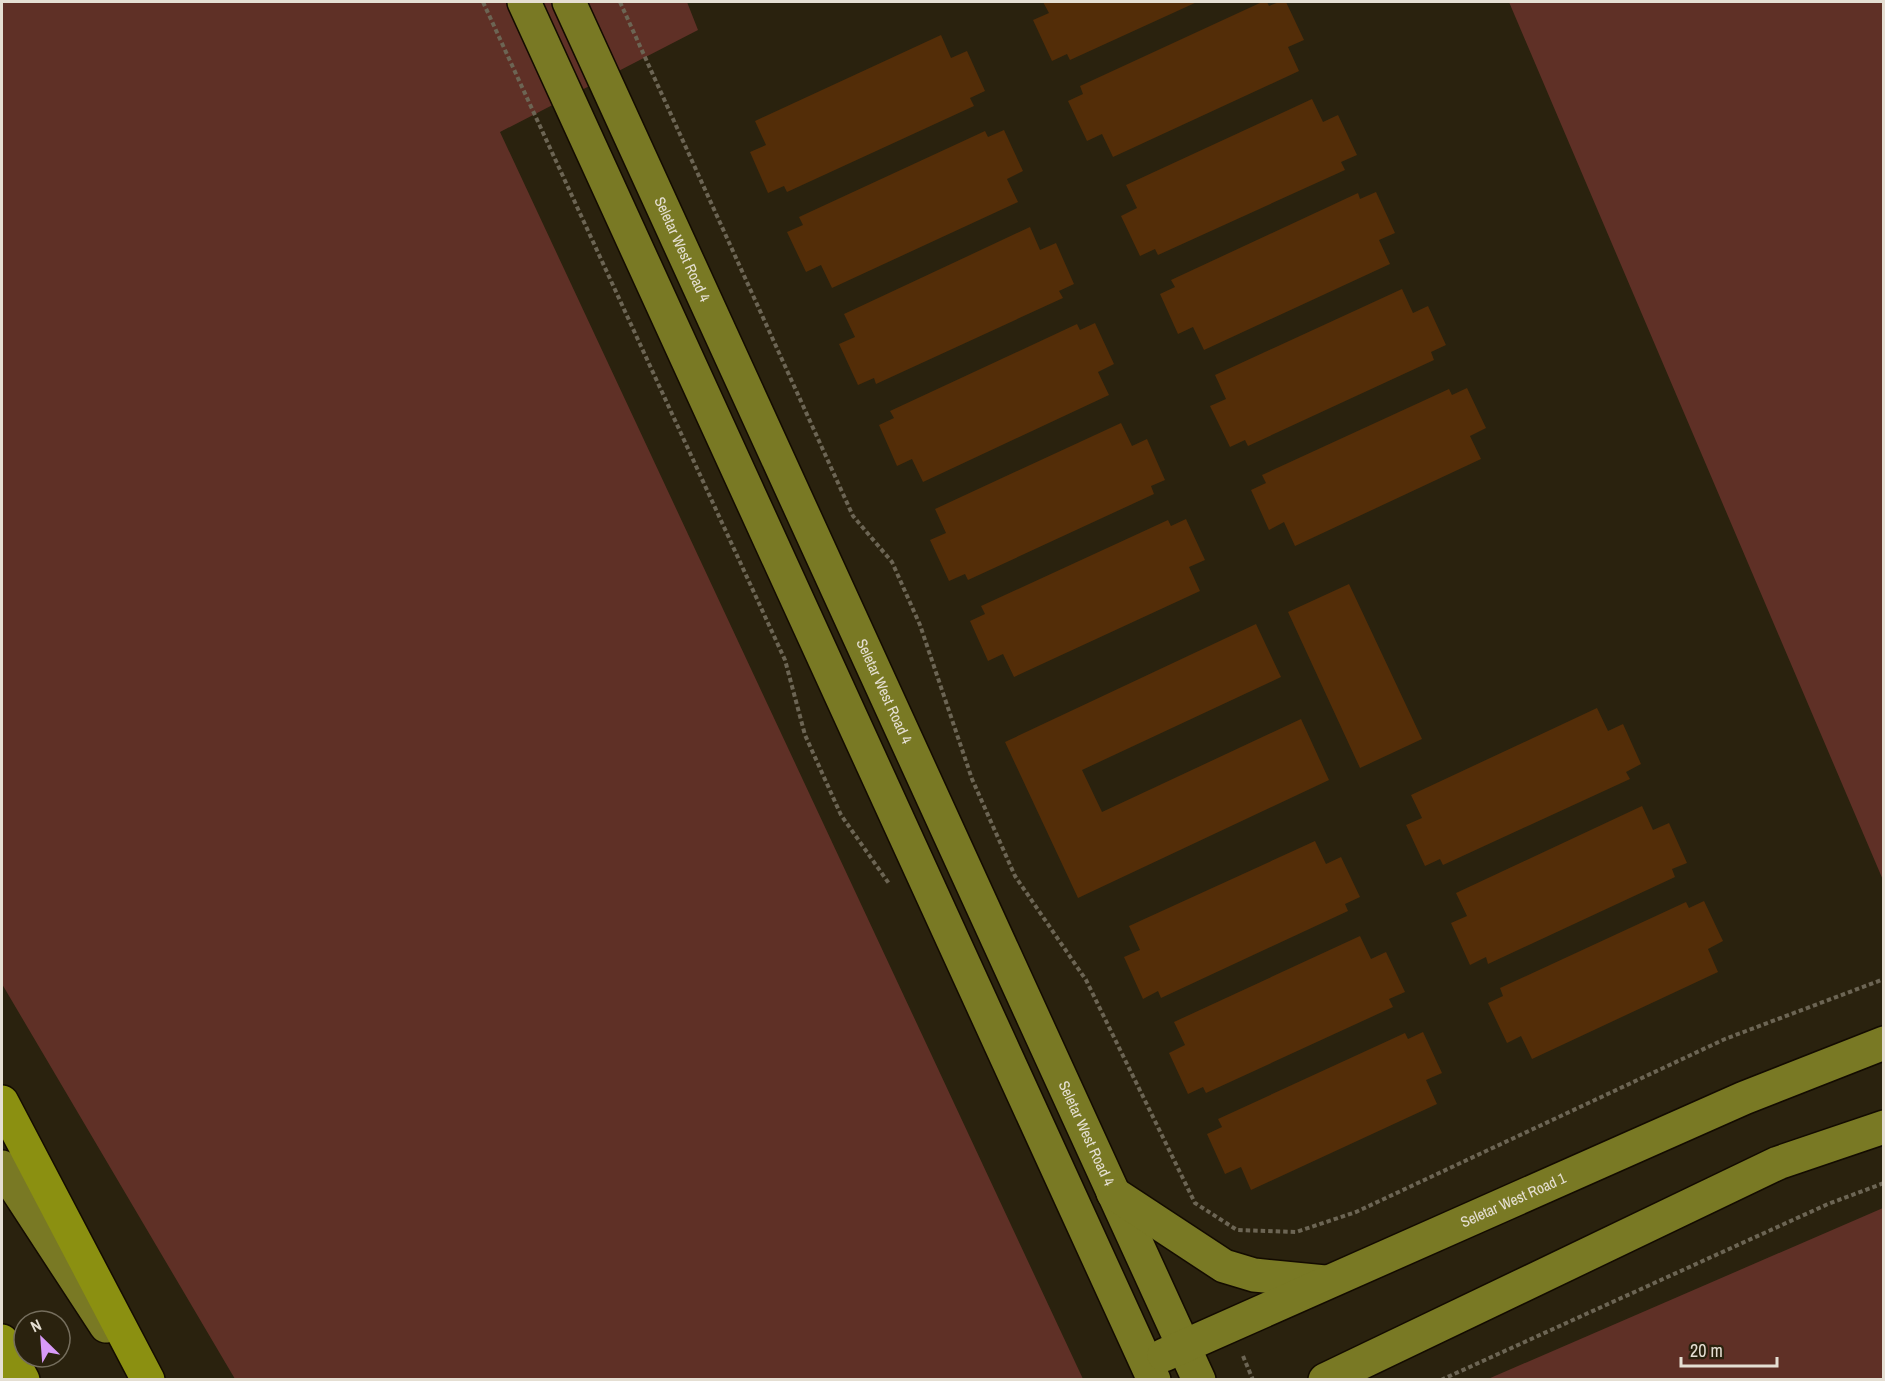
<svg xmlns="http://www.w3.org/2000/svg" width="1885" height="1381" font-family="'Archivo Narrow',sans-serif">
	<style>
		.green { fill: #5f3026 }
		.building { fill: #532d08 }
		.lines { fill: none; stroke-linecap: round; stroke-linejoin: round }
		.major-casing { stroke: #130b00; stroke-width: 36 }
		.highway-casing { stroke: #130b00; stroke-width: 36 }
		.path { stroke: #6c6554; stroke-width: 4; stroke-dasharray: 4.5 3; stroke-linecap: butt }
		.major { stroke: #797924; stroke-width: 33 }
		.highway { stroke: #8b9011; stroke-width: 33 }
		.labels { text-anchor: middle; stroke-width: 4.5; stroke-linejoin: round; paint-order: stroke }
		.street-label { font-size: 15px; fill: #e5dfd3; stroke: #2a220e }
	</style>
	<rect width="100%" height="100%" fill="#2a220e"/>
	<path class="green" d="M2,2H687L698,30L500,132L1083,1379H235L2,984Z
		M1509,2H1883V880Z
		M1883,1208V1379H1488Z"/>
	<path class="building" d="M1043,2H1197L1070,60L1067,54L1052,61L1033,20L1049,13Z
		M1262,2H1267L1269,6L1279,2H1286L1304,40L1288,47L1299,71L1113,157L1102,134L1087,141L1068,101L1083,94L1080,86Z
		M941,35L951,58L967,51L985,91L970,98L974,106L787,192L784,186L768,193L750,152L766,145L755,121Z
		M1312,99L1323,122L1338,115L1357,155L1341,162L1345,170L1158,255L1155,249L1140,256L1121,216L1137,208L1126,185Z
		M1004,130L1023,171L1007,179L1018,202L832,288L821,265L806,272L787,232L803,225L799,217L985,131L988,137Z
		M1376,192L1395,233L1379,240L1390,264L1204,350L1193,327L1178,334L1160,294L1175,287L1171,280L1358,193L1360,199Z
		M1030,227L1040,250L1056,243L1074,284L1059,291L1063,298L876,384L874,378L858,385L839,344L855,337L844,314Z
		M1402,289L1413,313L1428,306L1446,345L1431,352L1434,360L1248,446L1245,440L1230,447L1210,406L1226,399L1215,375Z
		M1095,323L1114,364L1098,372L1109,395L923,482L912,459L897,466L879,425L894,418L890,411L1077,324L1080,330Z
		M1467,388L1486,428L1470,436L1481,459L1295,546L1284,522L1269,530L1251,490L1266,483L1262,475L1449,389L1452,395Z
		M1121,423L1132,446L1147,439L1165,480L1151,486L1154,494L968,580L965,574L949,581L930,540L946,533L935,509Z
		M1186,519L1205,560L1189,567L1200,591L1014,677L1003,654L988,661L970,621L985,614L981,606L1168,520L1171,526Z
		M1349,584L1422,739L1360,768L1288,612Z
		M1256,624L1281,677L1082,770L1102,812L1301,719L1329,780L1078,898L1005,742Z
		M1597,708L1608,731L1623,724L1641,764L1626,772L1630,779L1443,865L1440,859L1425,866L1406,825L1422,818L1411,795Z
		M1642,806L1653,830L1669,823L1687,863L1672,869L1675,877L1488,964L1486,957L1470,965L1451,923L1467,916L1456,893Z
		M1315,841L1326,864L1341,857L1360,897L1345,904L1348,911L1161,998L1158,991L1143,999L1124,957L1140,950L1129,926Z
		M1704,901L1723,941L1708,949L1718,972L1532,1059L1521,1036L1507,1043L1488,1003L1503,996L1500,988L1686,902L1689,908Z
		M1360,936L1371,959L1386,952L1405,992L1389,999L1393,1007L1206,1093L1203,1087L1188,1094L1169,1053L1185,1045L1174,1022Z
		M1423,1032L1442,1073L1426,1080L1437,1104L1251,1190L1241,1167L1225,1174L1207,1134L1222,1127L1218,1119L1405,1033L1408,1039Z"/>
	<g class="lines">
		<defs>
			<g id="major">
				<path d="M524,2L1154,1380"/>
				<path id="s1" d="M569,2L1199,1380"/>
				<path d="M2,1167L106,1326"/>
				<path d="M1113,1193L1224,1266L1254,1275L1325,1282"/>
				<path id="s2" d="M1164,1355L1744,1098L1884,1043"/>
				<path d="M1325,1380L1778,1163L1884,1127"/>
			</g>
			<path id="highway" d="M2,1102L148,1380
				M2,1341L23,1380"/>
		</defs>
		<use href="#major" class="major-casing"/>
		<use href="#highway" class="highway-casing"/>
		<path class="path" d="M483,2L785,660L805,735L841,815L890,885
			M620,2L853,516L892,562L920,625L972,779L1015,876L1086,980L1195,1203L1237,1230L1296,1232L1356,1212L1725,1039L1884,979
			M1243,1356L1253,1380
			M1441,1380L1828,1204L1884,1183"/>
		<use href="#major" class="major"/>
		<use href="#highway" class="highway"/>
	</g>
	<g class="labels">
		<g class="street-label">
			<text dy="5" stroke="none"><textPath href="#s1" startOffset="272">Seletar West Road 4</textPath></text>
			<text dy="5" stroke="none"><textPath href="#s1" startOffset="758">Seletar West Road 4</textPath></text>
			<text dy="5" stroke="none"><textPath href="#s1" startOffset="1244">Seletar West Road 4</textPath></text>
			<text dy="5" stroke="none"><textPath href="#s2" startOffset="382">Seletar West Road 1</textPath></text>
		</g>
	</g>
	<rect width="1885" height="1381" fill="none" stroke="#e5dfd3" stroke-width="6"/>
	<g transform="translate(42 1339) rotate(335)"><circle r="28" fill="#2a220e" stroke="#756e5d" stroke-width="1.5"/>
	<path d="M0-4.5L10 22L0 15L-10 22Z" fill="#d89af8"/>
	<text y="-9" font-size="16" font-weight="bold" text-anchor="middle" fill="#e5dfd3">N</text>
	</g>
	<path d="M1681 1357v9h96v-9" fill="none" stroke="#e5dfd3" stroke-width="3"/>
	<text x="1690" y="1357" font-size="18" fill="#e5dfd3" stroke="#2a220e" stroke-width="4.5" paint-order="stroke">20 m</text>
</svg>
